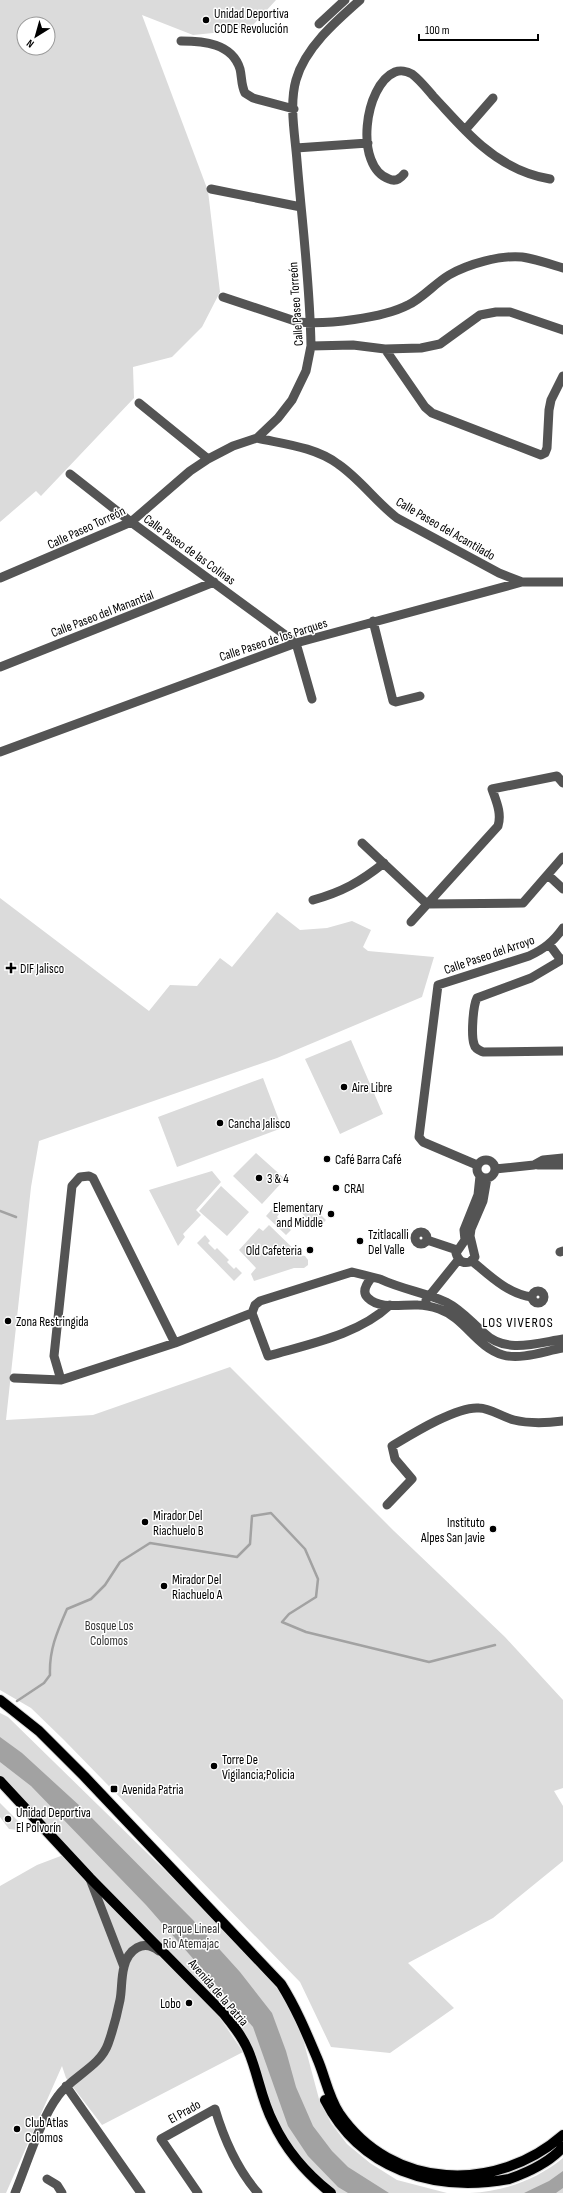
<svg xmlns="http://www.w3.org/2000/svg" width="563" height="2193" font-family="'Sofia Sans Condensed',sans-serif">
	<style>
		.green { fill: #dbdbdb; fill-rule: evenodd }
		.water { fill: #a2a2a2 }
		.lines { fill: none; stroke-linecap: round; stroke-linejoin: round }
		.stream { stroke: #a2a2a2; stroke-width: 2.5 }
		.major-casing { stroke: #dbdbdb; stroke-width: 12 }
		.minor { stroke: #545454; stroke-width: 9 }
		.major { stroke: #000; stroke-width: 10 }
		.poi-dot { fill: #000; stroke: #fff; stroke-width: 1.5 }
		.labels { text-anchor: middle; stroke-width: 3; stroke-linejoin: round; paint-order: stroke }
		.poi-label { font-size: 13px; fill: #000; stroke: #fff; text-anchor: start }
		.street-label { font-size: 13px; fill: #000; stroke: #fff }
		.park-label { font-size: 13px; fill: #323232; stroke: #fff }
		.neighbourhood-label { font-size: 14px; letter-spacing: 1px; fill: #000; stroke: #fff }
	</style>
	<rect width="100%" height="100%" fill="#fff"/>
	<path class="green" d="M0,0H276L253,25L223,32L193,35L142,15L208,191L220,292L202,327L172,357L133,367L134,398L41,496L36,491L0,522ZM24,24H48V48H24Z
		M0,898L149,1011L170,985L197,986L220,958L232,967L277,912L300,930L327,928L352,921L371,930L363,947L368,951L434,957L422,997L277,1058L39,1141L31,1187L6,1420L93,1415L230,1367L394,1531L505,1637L563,1700V1788L554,1791L563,1806V1861L493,1918L408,1963L454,2008L390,2053L331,2047L300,1982L64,1740L31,1708L0,1690Z
		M351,1040L383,1114L340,1134L305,1059Z
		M263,1078L282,1128L177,1167L158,1117Z
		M256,1153L285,1179L262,1204L233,1176Z
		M212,1171L221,1182L196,1210L201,1215L183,1234L185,1237L178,1246L149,1190Z
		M221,1186L249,1212L227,1236L199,1211Z
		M308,1201L318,1215L320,1214L326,1220L317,1229L299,1210Z
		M273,1208L279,1214L277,1217L291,1230L286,1235L266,1216Z
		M269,1225L300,1255L305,1256L308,1260V1265L304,1268H294L254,1281L251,1274L256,1268L239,1250L259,1228L263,1231Z
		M205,1235L210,1241L208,1243L215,1250L217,1248L229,1260L227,1262L234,1269L236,1267L242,1273L234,1281L197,1243Z
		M0,1713L8,1717L234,1938L277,1988L299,2024L319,2099L331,2123L347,2144L370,2163L397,2180L447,2193H332L316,2178L276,2125L246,2040L165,1949L0,1778Z
		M0,1803L18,1821L19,1826L17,1830L9,1829L0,1817Z
		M66,1854L216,2012L243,2052L102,2125L66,2078L62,2066L6,2193H0V1886L37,1865Z
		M563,2158V2193H470C505,2191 536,2180 563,2158Z"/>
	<path class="water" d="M0,1737L22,1753L81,1807L193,1920L240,1972L272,2013L286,2051L296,2087L313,2126L332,2151L348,2167L389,2193H348L338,2187L308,2156L288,2126L253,2027L146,1905L31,1786L0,1762Z
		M563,2171V2188L556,2193H524L549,2181Z"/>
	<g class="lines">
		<path class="stream" d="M0,1211L16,1217
			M17,1701L44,1683L50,1675C49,1650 57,1632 67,1609L91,1599L105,1585L120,1562L150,1543L237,1557L250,1544L252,1516L271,1513L305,1549L318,1579L316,1597L289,1614L282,1622L306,1632L429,1662L495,1645"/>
		<defs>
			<path id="major" d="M0,1700L39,1731L84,1776L281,1984C296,2008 306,2032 317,2058C325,2076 328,2096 339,2113C392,2191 497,2193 563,2135
				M0,1781L90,1878L224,2014C233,2025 242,2036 248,2050C258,2073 261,2099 273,2122C286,2150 307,2174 331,2193
				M325,2100C360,2169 433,2193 509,2179C529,2172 549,2163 563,2147"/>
		</defs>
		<use href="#major" class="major-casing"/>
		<path class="minor" d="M319,24L345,0
			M181,41C203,41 232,43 240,69C242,77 241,85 245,93L253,98L294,109
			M465,130L493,98
			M296,148L368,143
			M404,174C400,179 395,182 389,179C354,167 364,85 395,72C400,70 407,71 412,74C420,80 427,89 433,96C449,113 464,131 482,146C501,162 525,175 550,179
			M211,189L301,207
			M223,297L298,322C326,325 383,318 408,305C423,298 434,284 449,275C468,264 500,255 522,257C536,259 550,264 563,268
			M311,346L353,345L385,349L421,348L440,344L480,315L496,312H510L563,330
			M385,349L425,407L432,413L541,455L545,453L547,448L549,410L551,400L563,376
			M139,403L208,459
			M257,438C284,444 315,447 338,464C360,479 376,502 397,518L499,573L522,582
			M70,474L131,522L296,643L312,699
			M0,578L131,522L190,471L208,459L233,446L257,438L278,418L292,400L306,371L311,346C310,284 302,222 297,161C295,135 289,105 296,80C305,48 336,21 360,0
			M373,621L393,701L396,702L420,696
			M0,667L214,582
			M0,752L296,643L522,582H563
			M362,843L427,904L523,903L563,857
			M548,875L563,889
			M313,900C342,892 360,882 384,863
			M411,922L498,826C502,813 496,801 492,789L557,776L563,783
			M549,944L561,960
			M563,959L531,978L477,998C473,1006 471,1035 474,1044C475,1049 479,1050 483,1052L563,1051
			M477 1169a9 9 0 1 1 18 0a9 9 0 1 1-18 0Z
			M477,1165L423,1142L419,1137L438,985L529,956C544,949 553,942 563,928
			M538,1165H563
			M495,1169L534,1165L543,1160L563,1158
			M480,1176L478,1195L464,1230L465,1240L456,1253C458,1260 462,1264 470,1262L475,1257L470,1236L471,1229L483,1201L487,1178
			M415 1238a6 6 0 1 1 12 0a6 6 0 1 1-12 0Z
			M427,1240L457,1250
			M560,1252L563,1251
			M472,1261C490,1276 508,1294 532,1297
			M372,1277L352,1272L260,1301L255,1305L252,1313L268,1356C309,1344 358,1335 390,1305
			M532 1297a6 6 0 1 1 12 0a6 6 0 1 1-12 0Z
			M426,1300L459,1259
			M563,1339C537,1343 505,1354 484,1333C471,1322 462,1310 446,1302C426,1293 401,1289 380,1279L372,1277C367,1283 361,1292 368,1298C380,1310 403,1304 418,1305C425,1305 433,1307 439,1309C465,1318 476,1347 503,1355C521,1360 545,1351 563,1348
			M14,1378L61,1380L175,1343L252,1313
			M61,1380L54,1356L72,1186L80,1177L89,1176L93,1178L175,1343
			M387,1505L412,1479L395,1459L392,1446C412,1434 457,1406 479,1408C490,1408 502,1417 514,1420C530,1424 547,1423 563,1421
			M90,1879L124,1967
			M66,2086L141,2193
			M47,2179L57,2185L62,2193
			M15,2193C27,2164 40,2120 58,2096C71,2077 100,2067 108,2044C113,2030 117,2015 120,2000C122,1990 121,1978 124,1967C128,1950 143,1938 159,1951
			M198,2193L161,2139L215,2109C224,2139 237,2169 258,2193"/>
		<use href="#major" class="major"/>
	</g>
	<g class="poi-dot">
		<circle cx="206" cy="20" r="4"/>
		<path d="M9 962h4v4h4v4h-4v4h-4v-4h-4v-4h4z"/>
		<circle cx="344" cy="1087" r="4"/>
		<circle cx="220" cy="1123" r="4"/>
		<circle cx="327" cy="1159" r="4"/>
		<circle cx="259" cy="1178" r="4"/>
		<circle cx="336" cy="1188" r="4"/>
		<circle cx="331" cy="1214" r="4"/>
		<circle cx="360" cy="1241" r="4"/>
		<circle cx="310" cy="1250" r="4"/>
		<circle cx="8" cy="1321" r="4"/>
		<circle cx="145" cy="1522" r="4"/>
		<circle cx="493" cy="1529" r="4"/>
		<circle cx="164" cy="1586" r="4"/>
		<circle cx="214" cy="1766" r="4"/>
		<rect x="110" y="1785" width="8" height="8" rx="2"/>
		<circle cx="8" cy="1819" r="4"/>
		<circle cx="189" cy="2003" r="4"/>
		<circle cx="17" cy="2129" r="4"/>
	</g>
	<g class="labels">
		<g class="poi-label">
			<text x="214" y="18">Unidad Deportiva<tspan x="214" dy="15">CODE Revolución</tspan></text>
			<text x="20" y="973">DIF Jalisco</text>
			<text x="352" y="1092">Aire Libre</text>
			<text x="228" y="1128">Cancha Jalisco</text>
			<text x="335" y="1164">Café Barra Café</text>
			<text x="267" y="1183">3 &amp; 4</text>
			<text x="344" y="1193">CRAI</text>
			<text x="323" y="1212" text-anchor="end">Elementary<tspan x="323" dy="15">and Middle</tspan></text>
			<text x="368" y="1239">Tzitlacalli<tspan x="368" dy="15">Del Valle</tspan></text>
			<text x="302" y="1255" text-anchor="end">Old Cafeteria</text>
			<text x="16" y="1326">Zona Restringida</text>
			<text x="153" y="1520">Mirador Del<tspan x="153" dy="15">Riachuelo B</tspan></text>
			<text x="485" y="1527" text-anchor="end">Instituto<tspan x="485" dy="15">Alpes San Javie</tspan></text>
			<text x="172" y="1584">Mirador Del<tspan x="172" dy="15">Riachuelo A</tspan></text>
			<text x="222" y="1764">Torre De<tspan x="222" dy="15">Vigilancia;Policia</tspan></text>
			<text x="122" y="1794">Avenida Patria</text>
			<text x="16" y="1817">Unidad Deportiva<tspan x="16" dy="15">El Polvorín</tspan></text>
			<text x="181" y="2008" text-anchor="end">Lobo</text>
			<text x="25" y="2127">Club Atlas<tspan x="25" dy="15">Colomos</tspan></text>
		</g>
		<g class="street-label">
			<text transform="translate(295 304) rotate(-94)" y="5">Calle Paseo Torreón</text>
			<text transform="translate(86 527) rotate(-25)" y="5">Calle Paseo Torreón</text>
			<text transform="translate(446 528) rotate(30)" y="5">Calle Paseo del Acantilado</text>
			<text transform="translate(190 549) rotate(36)" y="5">Calle Paseo de las Colinas</text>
			<text transform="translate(102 613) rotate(-21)" y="5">Calle Paseo del Manantial</text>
			<text transform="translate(273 639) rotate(-18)" y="5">Calle Paseo de los Parques</text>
			<text transform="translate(489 954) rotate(-19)" y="5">Calle Paseo del Arroyo</text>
			<text transform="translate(219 1992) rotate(49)" y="5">Avenida de la Patria</text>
			<text transform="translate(184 2111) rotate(-29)" y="5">El Prado</text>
		</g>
		<g class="park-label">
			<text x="109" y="1630">Bosque Los<tspan x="109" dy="15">Colomos</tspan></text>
			<text x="191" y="1933">Parque Lineal<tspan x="191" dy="15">Rio Atemajac</tspan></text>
		</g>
		<g class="neighbourhood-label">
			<text x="518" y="1327">LOS VIVEROS</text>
		</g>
	</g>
	<g transform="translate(36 36) rotate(217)"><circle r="19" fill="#ffffff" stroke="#999999"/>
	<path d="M0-3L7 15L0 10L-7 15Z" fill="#000000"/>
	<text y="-6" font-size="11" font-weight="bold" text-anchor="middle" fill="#000000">N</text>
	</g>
	<path d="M419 34v6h119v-6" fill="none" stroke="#000000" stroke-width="2"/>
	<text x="425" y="34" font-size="12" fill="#000000" stroke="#ffffff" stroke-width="3" paint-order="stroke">100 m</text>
</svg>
